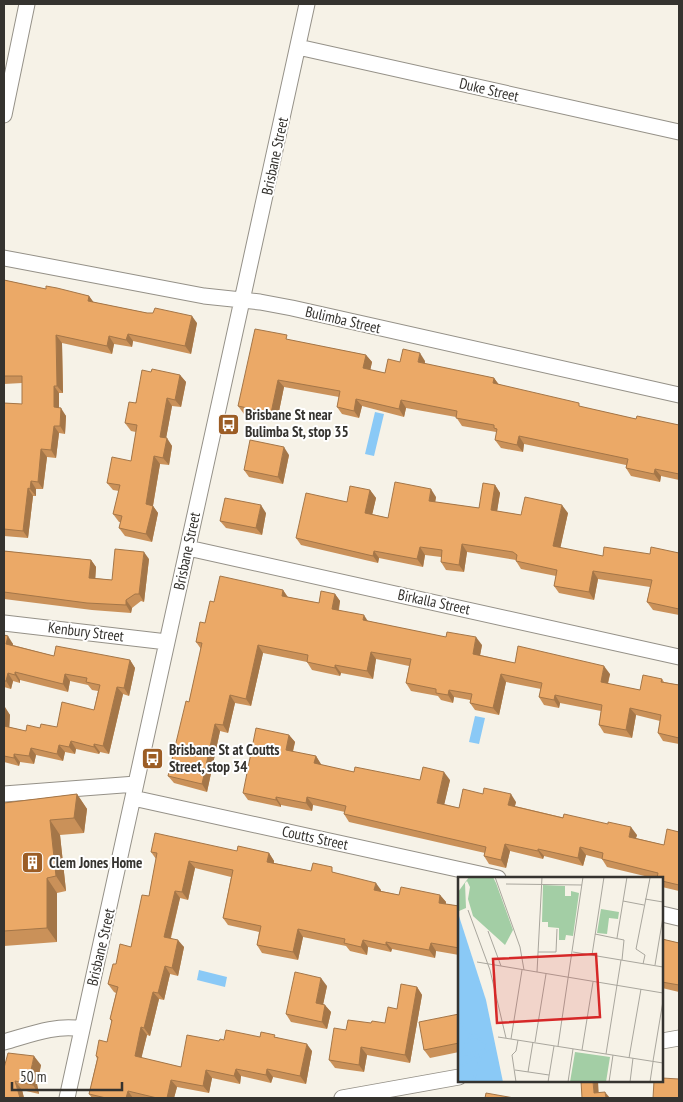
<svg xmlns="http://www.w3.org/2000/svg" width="683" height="1102" font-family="'PT Sans Narrow',sans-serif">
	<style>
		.water { fill: #8ac9f6 }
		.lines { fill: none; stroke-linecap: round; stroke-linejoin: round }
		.minor-casing { stroke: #959188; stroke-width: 17 }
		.minor { stroke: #fff; stroke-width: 15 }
		.wall { fill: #ca9159 }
		.shaded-wall { fill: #a47648 }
		.building { fill: #eba967; stroke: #a47648 }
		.labels { text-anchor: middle; stroke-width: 4; stroke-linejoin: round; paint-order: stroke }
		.street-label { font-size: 15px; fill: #35332f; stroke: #fff }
		.poi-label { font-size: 15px; font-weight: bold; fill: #35332f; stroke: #fff; text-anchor: start }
		.inset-river { fill: none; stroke: #8ac9f6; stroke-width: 2.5 }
		.inset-road { fill: none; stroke: #a9a69d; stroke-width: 1 }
		.view { fill: #d62828; fill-opacity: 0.15; stroke: #d62828; stroke-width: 2.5 }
		.inset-edge { fill: none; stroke: #35332f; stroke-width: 2.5 }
	</style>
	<rect width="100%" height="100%" fill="#f6f2e7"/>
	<path class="water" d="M375,412L384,414L374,456L365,454Z
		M475,716L485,718L479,744L469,742Z
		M199,970L227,977L225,987L197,980Z"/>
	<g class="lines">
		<defs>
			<path id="minor" d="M298,47L679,132
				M4,115L27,4
				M4,258L204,296L260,302L292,308L679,395
				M188,548L679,657
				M4,623L167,642
				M4,794L136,784
				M133,798L498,878
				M662,914L679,918
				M662,1041L679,1038
				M4,1042C29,1035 56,1024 82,1029
				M67,1098L307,4
				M342,1098L459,1077"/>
		</defs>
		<use href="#minor" class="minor-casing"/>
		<use href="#minor" class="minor"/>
	</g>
	<path class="wall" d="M4,280L46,289L89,296L93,302L197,323L191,354L133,341L132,347L114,344L112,354L62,343L63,393H59V408L66,416L65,434L59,433L56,458L47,457L43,489H36V496H33L28,538L4,536V403L22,404V383L4,384Z
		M290,340L366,355L372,362L370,370L385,373L400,362L425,361V364L494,378L498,384L582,407L636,419L679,425V480L661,476L660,482L631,476L626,468V465L524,444L523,452L501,448L495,440L497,433L496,432L462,426L456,417L406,408L404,417L362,406L359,418L342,414L337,407L339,397L284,387L277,421L244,414L238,406Z
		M151,372L180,375L186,382L181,407L172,406L166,438L172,446L169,465L160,464L153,506L158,513L152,542L125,536L119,528L121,522H119L113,514L119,491L113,490L107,483L131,461L136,432L131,431L125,423Z
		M289,455L283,484L249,477L244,470Z
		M495,485L500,493L497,511L521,515L568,513L560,548L603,556L679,553V615L653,610L647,602L650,587L598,579L594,600L559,593L554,586L556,576L521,569L516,561V560L467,552L464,572L446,570L441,562V557L425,555L423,567L379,558L378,563L301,545L296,538L347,502L370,490L376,498L372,514L388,518L436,497L435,502L479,508Z
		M266,513L262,535L226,528L220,521Z
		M4,551L91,560L96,567L95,578L112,580L149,559L144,602L141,601L132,608L131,613L92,610L4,599Z
		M283,590L288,597L319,603L335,594L340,601L339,610L368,621L482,645L480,655L515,663L610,674L608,684L640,690L662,679L664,682L679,685V744L663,741L658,733L660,721L636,715L632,738L604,733L599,725L601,711L560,703L559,708L544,705L539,697L541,689L506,682L499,715L475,710L470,703V700L454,697L453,703L441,700L438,696L411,691L406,683L409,666L376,659L373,679L341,673L340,676L312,670L307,662L263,653L251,706L235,703L228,733L220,731L207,792L174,783L168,776L189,702L201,649L196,642L205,623L214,602Z
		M4,635L13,644V645L54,656L130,660L135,668L129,696L123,694L109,754L100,752L99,754L76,749L75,754L65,752L63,761L36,755L34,764L20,762L19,766L4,762V707L10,715L9,727L26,731L40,728L57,727L94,710L98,691L92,690L88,685L70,681L68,692L20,680V683L13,681L11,689L4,687Z
		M289,735L295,742L293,752L316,756L321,765L354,772L420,780H450L444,804L459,808L516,802L515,806L637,835L636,838L664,845L679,832V891L662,887V878H653L607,867L602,859L586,855L583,866L544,856L543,859L510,851L506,868L489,864L484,856L485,853L349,822L344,814L345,812L313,805L312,811L281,805V807L248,800L243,793Z
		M77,794L87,809L84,833L60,835L66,891L57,893V942L4,946V803Z
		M237,851L269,853L274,861V863L311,871L336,873L381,890V891L399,895H440L446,902V904L459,906V955L436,951L435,958L392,949L391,952L368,947L367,955L350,951L346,946L303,937L298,960L262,953L257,945L259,932L228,925L223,918L231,877L195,868L188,900L180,898L171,938L184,947L178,976L170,974L164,1000L159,999L150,1036L147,1035L141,1058L181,1067L219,1041L224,1040L260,1037H276L312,1051L306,1084L273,1077L271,1083L241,1076L240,1084L212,1078L209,1093L177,1087L174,1098H92L89,1094L97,1059L96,1056L107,1042L112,1022L110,1019L116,993L114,992L108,984L116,964L131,947L149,896L156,859L151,852Z
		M662,939L679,943V992L662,988Z
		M327,986L323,1004L331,1012L327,1029L291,1022L286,1014Z
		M417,987L422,995L410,1063L367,1055L364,1072L335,1068L329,1060L346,1030L371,1023H385L397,1009Z
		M459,1014V1052L430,1058L424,1050Z
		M41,1065L37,1084L39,1094L22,1090L24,1098H4V1068Z"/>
	<path class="shaded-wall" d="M89,296L95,304L88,301Z
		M192,316L197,323L191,354L185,346Z
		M128,334L133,341L132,347L126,340Z
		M56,335L62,343L63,393L57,386Z
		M109,336L114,344L112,354L107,346Z
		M420,353L425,361L423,370L418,362Z
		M366,355L372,362L369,376L363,368Z
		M180,375L186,382L181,407L175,400Z
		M494,378L500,386L493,383Z
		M278,380L284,387L277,421L271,413Z
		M54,386L59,393V415L54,407Z
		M167,398L172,406L165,444L160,437Z
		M356,399L362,406L359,418L354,411Z
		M401,400L406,408L404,417L399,409Z
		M61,408L66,416L65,434L60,426Z
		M54,426L59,433L56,458L51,450Z
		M519,436L524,444L523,452L517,445Z
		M167,438L172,446L169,465L163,458Z
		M284,447L289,455L283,484L278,477Z
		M41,449L47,457L43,489L38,482Z
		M154,456L160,464L152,511L153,506L158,513L152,542L146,534V504Z
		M655,469L661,476L660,482L654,474Z
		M31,481L36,489V496L30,489Z
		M495,485L500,493L496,518L491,510Z
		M28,488L33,496L28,538L23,531Z
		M431,489L436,497L434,509L429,501Z
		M370,490L376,498L371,520L365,513Z
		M261,505L266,513L262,535L256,528Z
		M562,505L568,513L559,554L553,546Z
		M462,544L467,552L464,572L459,565Z
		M420,547L425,555L423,567L417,559Z
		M374,551L379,558L378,563L373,556Z
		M144,552L149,559L144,602L139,594Z
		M91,560L96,567L95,585L89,578Z
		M593,571L598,579L594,600L589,592Z
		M283,590L288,598L282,596Z
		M335,594L340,601L337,617L332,609Z
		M126,600L132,608L131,613L126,605Z
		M364,615L369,623L363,620Z
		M8,636L13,644L11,651L6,644Z
		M476,637L482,645L479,661L473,654Z
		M258,645L263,653L251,706L246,699Z
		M371,652L376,659L373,679L367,671Z
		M130,660L135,668L129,696L124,688Z
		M335,665L341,673L340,676L335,668Z
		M604,666L610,674L606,690L601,682Z
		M15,672L20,680V683L15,675Z
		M8,673L13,681L11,689L6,681Z
		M65,674L70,681L68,692L63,684Z
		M501,674L506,682L499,715L493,708Z
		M117,687L123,694L109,754L103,746Z
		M449,690L454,697L453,703L448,695Z
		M230,695L235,703L228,733L223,725Z
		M555,695L560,703L559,708L554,700Z
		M5,707L10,715L9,733L4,726Z
		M630,708L636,715L632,738L626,730Z
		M215,724L220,731L207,792L202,784Z
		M289,735L295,742L291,758L286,750Z
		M71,741L76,749L75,754L69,747Z
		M94,744L100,752L99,754L94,747Z
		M59,745L65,752L63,761L57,754Z
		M31,748L36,755L34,764L29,756Z
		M14,754L20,762L19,766L14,758Z
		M316,756L321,764L320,771L314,763Z
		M444,772L450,780L443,810L437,803Z
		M77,794L87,809L84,833L74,818Z
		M511,794L516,802L513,812L508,805Z
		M276,797L281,805V807L276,800Z
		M307,797L313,805L312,811L306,803Z
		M50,820L60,835L66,891L56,876Z
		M631,827L637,835L634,844L629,837Z
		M505,844L510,851L506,868L501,860Z
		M580,847L586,855L583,866L578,858Z
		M538,849L544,856L543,859L538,851Z
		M269,853L274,861L273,869L267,862Z
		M189,861L195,868L188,900L182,892Z
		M47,878L57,893V942L47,928Z
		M376,883L381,890L379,898L374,890Z
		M175,891L180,898L169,944L164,937Z
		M440,895L446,902L444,910L439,903Z
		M298,929L303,937L298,960L293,952Z
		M178,940L184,947L178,976L172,968Z
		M363,940L368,947L367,955L361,947Z
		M386,942L392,949L391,952L386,945Z
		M431,943L436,951L435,958L429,950Z
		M165,966L170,974L164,1000L158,993Z
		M321,978L327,986L322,1010L316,1003Z
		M417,987L422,995L410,1063L405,1055Z
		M153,992L159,999L150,1036L144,1028Z
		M325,1005L331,1012L327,1029L322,1022Z
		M141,1027L147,1035L140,1064L135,1056Z
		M307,1044L312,1051L306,1084L300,1076Z
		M361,1047L367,1055L364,1072L359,1065Z
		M34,1056L41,1065L37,1084L39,1094L33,1085L30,1075Z
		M236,1069L241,1076L240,1084L234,1076Z
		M267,1069L273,1077L271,1083L266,1075Z
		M206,1070L212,1078L209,1093L203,1086Z
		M171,1080L177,1087L174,1098H167Z
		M15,1081L22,1090L24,1098H20Z
		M593,1081H598L599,1098L594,1093Z
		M128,1091L133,1098H126Z
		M605,1092L610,1098H606Z"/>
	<path class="building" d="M4,280L46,289V286L57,288L89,296L88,301L147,313H153L155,308L192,316L185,346L128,334L126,340L109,336L107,346L56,335L57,386H54V407L61,408L60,426H54L51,450L41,449L38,482L31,481L30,489L28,488L23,531L4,529V403L22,404V376H4Z
		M255,329L287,335L286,339L366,355L363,368L385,373L388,359L400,362L403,349L420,353L418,362L494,378L493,383L579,403V406L636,419L637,416L679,425V474L655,469L654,474L626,468L628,459L519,436L517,445L495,440L497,429L494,428V425L456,418L457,411L401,400L399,409L356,399L354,411L337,407L340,391L278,380L271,413L238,406Z
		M152,369L180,375L175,400L167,398L160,437L167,438L163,458L154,456L146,504L153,506L146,534L119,528L122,516L113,514L120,485L107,483L112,457L131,461L137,425L125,423L129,402L136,403L142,370L151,372Z
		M250,440L284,447L278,477L244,470Z
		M395,482L431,489L429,501L479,508L483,483L495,485L491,510L521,515L525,497L562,505L553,546L603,556L604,547L650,554L651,547L679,553V609L647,602L652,580L593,571L589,592L554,586L557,570L516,561L517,555L513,552L462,544L459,565L441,562L442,550L420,547L417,559L374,551L373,556L296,538L306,493L347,502L350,486L370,490L365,513L388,518Z
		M225,498L261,505L256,528L220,521Z
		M115,549L144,552L139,594H135L126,600V605L87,603L4,592V551L91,560L89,578L112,580Z
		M220,576L283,590L282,596L319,603L321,591L335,594L332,609L364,615L363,620L446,637L447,632L476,637L473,654L515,663L518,646L604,666L601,682L640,690L643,675L662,679L661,682L679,685V738L658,733L661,715L630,708L626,730L599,725L602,705L555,695L554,700L539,697L542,683L501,674L493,708L470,703L472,694L449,690L448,695L436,693V689L406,683L411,659L371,652L367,671L335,665V668L307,662L308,655L258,645L246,699L230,695L223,725L215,724L202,784L168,776L186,701L189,702L202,643L196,642L200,622L205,623L210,601L214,602Z
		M4,635L8,636L6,644L54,656L56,646L130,660L124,688L117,687L103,746L94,744V747L71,741L69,747L59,745L57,754L31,748L29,756L14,754V758L4,756V726L26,731L27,725L40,728L41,724L57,727L62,702L94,710L100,685L86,682L87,678L65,674L63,684L15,672V675L8,673L6,681H4Z
		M256,728L289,735L286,750L316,756L314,763L354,772L355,767L420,780L423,767L444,772L437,803L459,808L463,789L483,794L484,788L511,794L508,805L563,818L564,814L608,824V822L631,827L629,837L664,845L667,829L679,832V885L662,881V878H657L658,873L602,859L603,853L580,847L578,858L538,849V851L505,844L501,860L484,856L486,847L344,814L346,806L307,797L306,803L276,797V800L243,793Z
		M77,794L74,818L50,820L56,876L47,878V928L4,931V803Z
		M155,833L237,851L238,846L269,853L267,862L311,871L313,863L332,867V872L376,883L374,890L399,895L401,887L440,895L439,903L459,906V948L431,943L429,950L386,942V945L363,940L361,947L344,943L345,939L298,929L293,952L257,945L261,926L223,918L233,870L189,861L182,892L175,891L164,937L178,940L172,968L165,966L158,993L153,992L144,1028L141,1027L135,1056L181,1067L187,1035L219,1041L220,1039L224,1040L226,1030L260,1037L261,1032L275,1035L274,1037L307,1044L300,1076L267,1069L266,1075L236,1069L234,1076L206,1070L203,1086L171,1080L167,1098H157L128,1091L126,1098H106L89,1094L98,1057L96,1056L99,1040L107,1042L112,1020L110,1019L118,987L108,984L113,964H116L120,944L131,947L142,895L149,896L157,853L151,852Z
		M662,939L679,943V985L662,982Z
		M295,972L321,978L316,1003L325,1005L322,1022L286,1014Z
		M401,984L417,987L405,1055L361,1047L359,1065L329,1060L334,1028L346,1030L348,1020L371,1023L372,1021L385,1023L388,1007L397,1009Z
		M459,1014V1043L424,1050L419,1022Z
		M8,1053L34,1056L30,1075L33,1085L15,1081L20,1098H4V1068Z
		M662,1078L679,1079V1098H653L654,1081H662Z
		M581,1081H593L594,1093L605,1092L606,1098H582Z
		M486,1093L514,1098H485Z"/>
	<defs>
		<symbol id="bus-square" viewBox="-11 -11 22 22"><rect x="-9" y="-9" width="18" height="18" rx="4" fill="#9c5d25" stroke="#fff"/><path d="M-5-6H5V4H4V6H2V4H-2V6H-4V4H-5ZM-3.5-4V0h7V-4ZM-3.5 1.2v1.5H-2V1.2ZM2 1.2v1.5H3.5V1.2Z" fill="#fff"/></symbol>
		<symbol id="building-square" viewBox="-11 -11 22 22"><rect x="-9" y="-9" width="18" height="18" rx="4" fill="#9c5d25" stroke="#fff"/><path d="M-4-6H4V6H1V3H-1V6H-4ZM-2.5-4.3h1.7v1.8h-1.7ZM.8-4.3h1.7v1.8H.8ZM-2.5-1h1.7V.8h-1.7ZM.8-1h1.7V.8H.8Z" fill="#fff"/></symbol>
	</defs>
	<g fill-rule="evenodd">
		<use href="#bus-square" x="216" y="412" width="25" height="25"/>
		<use href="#bus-square" x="140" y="746" width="25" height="25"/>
		<use href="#building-square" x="20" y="850" width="25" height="25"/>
	</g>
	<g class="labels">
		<g class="street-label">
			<text transform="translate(489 90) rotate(13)" y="5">Duke Street</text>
			<text transform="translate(275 156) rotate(-78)" y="5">Brisbane Street</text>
			<text transform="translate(343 320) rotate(13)" y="5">Bulimba Street</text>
			<text transform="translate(187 551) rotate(-78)" y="5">Brisbane Street</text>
			<text transform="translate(434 602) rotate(12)" y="5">Birkalla Street</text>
			<text transform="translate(86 632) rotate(7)" y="5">Kenbury Street</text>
			<text transform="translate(315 838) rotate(12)" y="5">Coutts Street</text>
			<text transform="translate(101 947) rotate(-77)" y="5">Brisbane Street</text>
		</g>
		<g class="poi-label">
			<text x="245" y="420">Brisbane St near<tspan x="245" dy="17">Bulimba St, stop 35</tspan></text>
			<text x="169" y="755">Brisbane St at Coutts<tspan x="169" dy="17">Street, stop 34</tspan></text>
			<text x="49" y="868">Clem Jones Home</text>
		</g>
	</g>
	<g transform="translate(458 877)">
		<rect width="205" height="205" fill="#f6f2e7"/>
		<path d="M11,0H35L38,6L55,53L47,68L15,39L10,22L12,10L9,4L7,6L8,31L1,34L0,15ZM85,8L107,9V19H113V14L121,16L115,59L108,58L107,63H101V51L90,50V45H84ZM143,32L161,35L160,42L151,41L149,57L139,56ZM117,175L152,180L148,205H112Z" fill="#a3cea5"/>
		<path d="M0,36L28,123L45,205H0Z" fill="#8ac9f6"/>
		<path class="inset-river" d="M0,140L7,151L27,166L15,205M0,177L12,161L21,159M0,179L30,173M0,191L31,172"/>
		<path class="inset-road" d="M37,0L62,70L66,93M48,7L124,8M187,22L205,25M165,24L186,28M10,33L32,93L48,161M30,54L43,89M137,57L166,63L164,83M159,61L169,0M80,75H98L99,52M115,75L205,90M134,78L146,0M19,85L205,116M185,87L187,78L178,72L192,1M197,88L205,40M79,95L84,0M40,160L205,186M53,162L64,93M77,165L88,97M100,169L125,0M124,173L135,105M148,177L163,83M171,181L183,112M195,184L205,124M57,193L91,198M70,195L75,165M58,205L54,178L58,174L60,163M90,205L96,169M110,205L115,172M151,205L155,178M172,205L175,181M192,205L195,185"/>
		<path class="view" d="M138,77L142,140L39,146L35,82Z"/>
		<rect width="205" height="205" class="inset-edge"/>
	</g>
	<rect width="683" height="1102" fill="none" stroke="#35332f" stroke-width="10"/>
	<path d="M12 1082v8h110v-8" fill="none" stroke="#35332f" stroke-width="2.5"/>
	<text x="20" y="1082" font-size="15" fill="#35332f" stroke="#ffffff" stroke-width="4" paint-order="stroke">50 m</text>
</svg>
